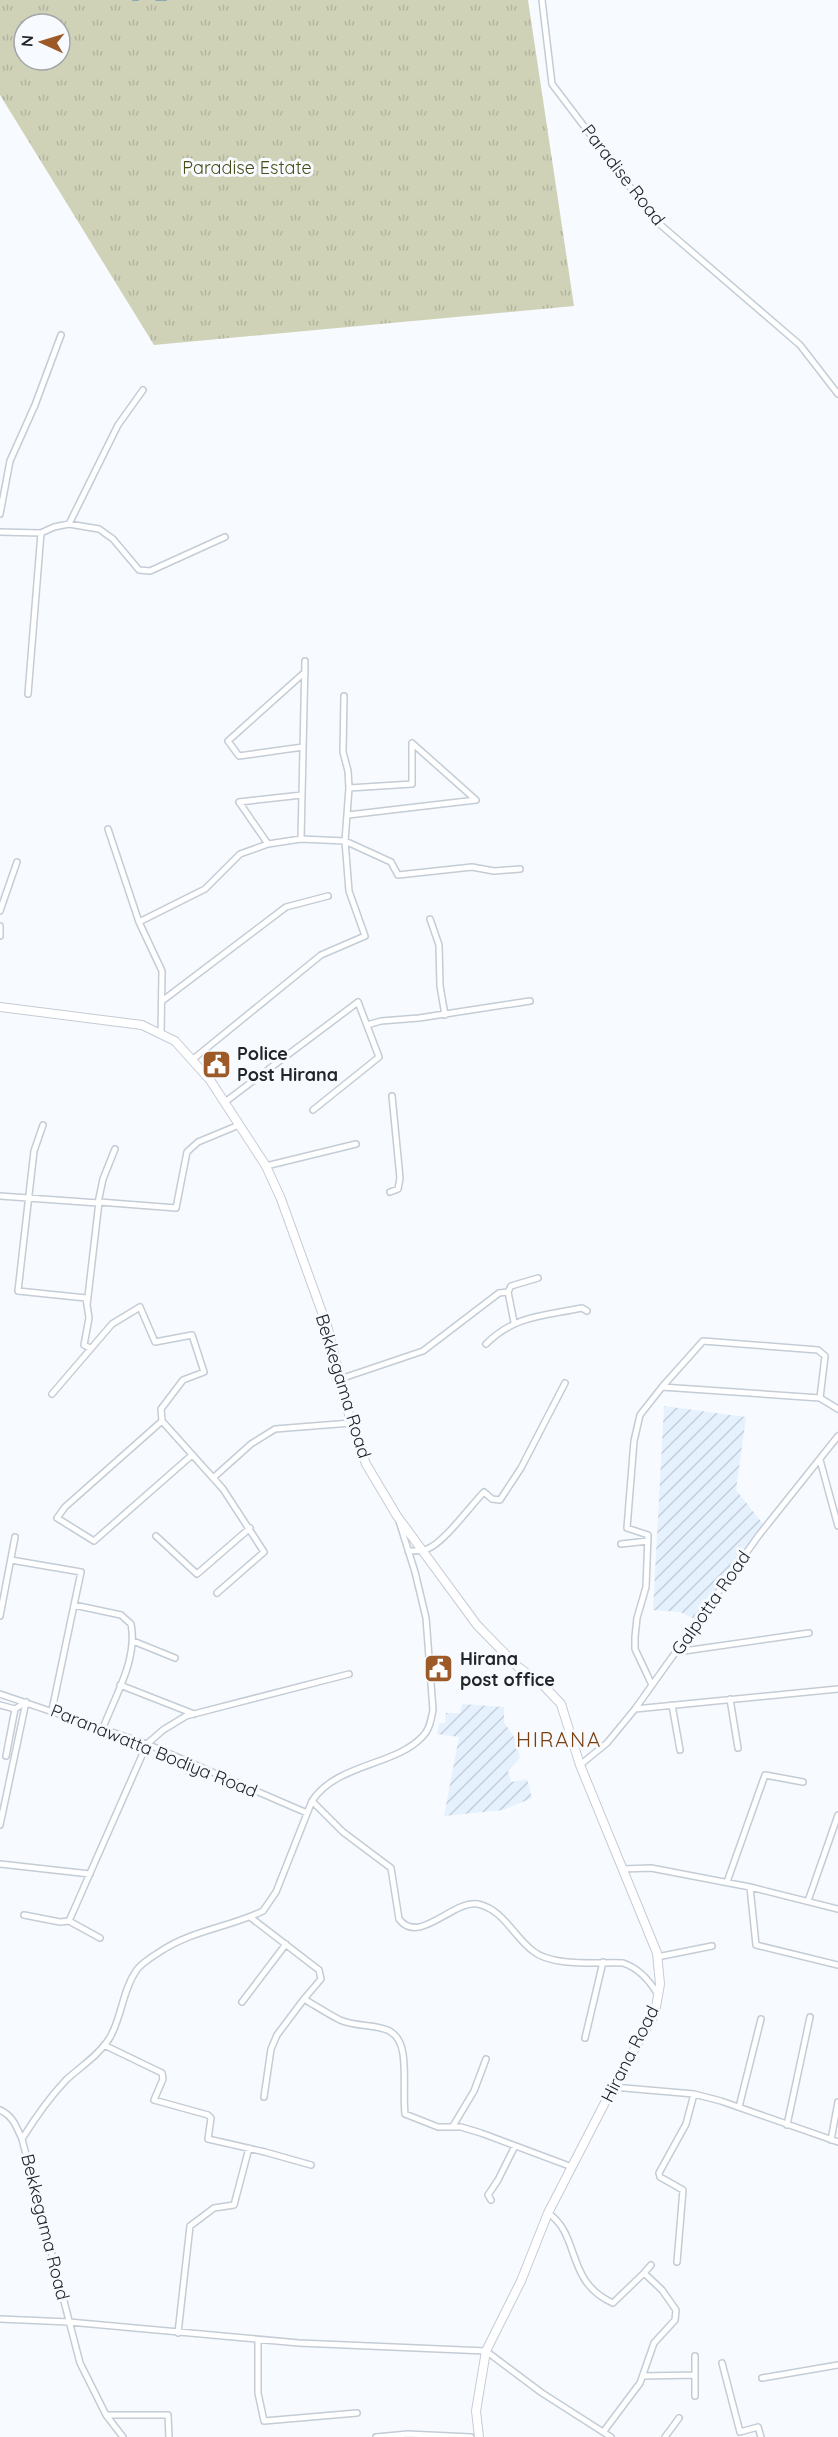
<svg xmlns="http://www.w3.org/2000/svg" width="838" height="2437" font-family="Quicksand,sans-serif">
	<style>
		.industrial { fill: url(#industrial-furrows) }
		.grass { fill: url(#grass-tufts); fill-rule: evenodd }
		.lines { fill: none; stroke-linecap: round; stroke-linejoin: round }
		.stream { stroke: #90a8b6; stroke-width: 2 }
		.street-casing { stroke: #c4ccd6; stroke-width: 8 }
		.secondary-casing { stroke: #c4ccd6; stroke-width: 10 }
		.street { stroke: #fff; stroke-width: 5 }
		.secondary { stroke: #fff; stroke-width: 8 }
		.labels { text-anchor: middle; stroke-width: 6; stroke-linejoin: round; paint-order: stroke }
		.park-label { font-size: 18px; fill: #4a4b16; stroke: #f7fbff }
		.street-label { font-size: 18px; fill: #232629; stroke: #f7fbff }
		.poi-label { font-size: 18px; font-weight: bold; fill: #232629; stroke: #f7fbff; text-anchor: start }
		.quarter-label { font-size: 21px; letter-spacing: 1.5px; fill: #793f0e; stroke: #f7fbff }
	</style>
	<defs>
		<pattern id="industrial-furrows" width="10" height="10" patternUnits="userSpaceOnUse" patternTransform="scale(1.5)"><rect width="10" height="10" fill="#e6f1fe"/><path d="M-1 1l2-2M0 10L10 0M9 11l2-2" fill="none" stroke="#c5ceda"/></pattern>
		<pattern id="grass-tufts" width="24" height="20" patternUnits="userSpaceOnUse" patternTransform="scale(1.5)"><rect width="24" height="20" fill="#d0d2b8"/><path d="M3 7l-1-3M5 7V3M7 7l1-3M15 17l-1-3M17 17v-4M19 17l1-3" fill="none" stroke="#b2b49e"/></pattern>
	</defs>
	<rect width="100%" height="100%" fill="#f7fbff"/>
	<path class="industrial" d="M664,1406L746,1417L736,1490L764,1525L695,1619L680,1612L653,1610Z
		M462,1704L504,1707V1722L516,1740L520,1758L508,1771L511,1782L527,1779L532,1798L503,1810L444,1816L459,1737L437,1734L439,1723H445L446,1713H460Z"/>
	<path class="grass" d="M0,0H528L574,306L154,345L0,95ZM24,24H60V60H24Z"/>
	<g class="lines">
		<path class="stream" d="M133,0H138
			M156,0H166"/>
		<defs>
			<path id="street" d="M542,0L552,84L656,221L800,345L838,394
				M0,514L10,461L35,405L61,335
				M69,524L99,529L113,539L139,570L150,571L225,537
				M0,532L41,533L54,527L69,524L118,425L143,390
				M28,694L41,533
				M303,747L239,756L228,741L305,672
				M348,815L476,800L412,743V784L349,788
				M108,829L139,922L162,971L161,1034
				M301,839L305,661
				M268,844L239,802L302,795
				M0,911L17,862
				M430,919L439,945L440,986L445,1015
				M139,922L205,889L240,854L268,844L301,839L345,841L391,862L398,875L472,867L494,871L520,869
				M0,926V936
				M162,1001L286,907L328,896
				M367,1025L381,1021L419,1018L530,1001
				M192,1060L321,955L365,936L349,891L345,841L349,788L348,771L343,752L344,696
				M225,1102L358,1002L379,1057L313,1110
				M43,1125L34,1151L18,1291L86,1298L89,1318L84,1345L90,1348
				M266,1166L356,1144
				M390,1192L398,1189L400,1178L392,1096
				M0,1196L98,1203L103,1179L115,1149
				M87,1305L99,1202L176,1208L187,1152L198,1142L239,1125
				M514,1322L508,1292L511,1286L538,1278
				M486,1344C515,1315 544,1316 582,1308L587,1311
				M340,1379L423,1351L499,1293L508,1292
				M52,1394L112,1324L140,1307L155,1342L192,1335L204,1372L183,1380L161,1409L162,1421L223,1489L264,1552L217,1593
				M820,1398L825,1356L818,1350L703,1341L662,1387L820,1398L838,1409
				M162,1421L65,1507L57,1518L94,1541L192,1455
				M820,1460L838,1526
				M213,1478L251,1444L275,1429L351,1423
				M156,1536L197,1574L250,1528
				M621,1544L648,1541
				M408,1551C414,1551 422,1551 427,1549C443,1544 471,1505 484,1492L492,1499L500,1500L521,1468L565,1383
				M11,1560L81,1572L74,1605
				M0,1616L15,1537
				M133,1641L175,1658
				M677,1652L809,1633
				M120,1685L194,1714
				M652,1685L635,1649V1637L637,1618L646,1587L648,1535L627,1528L634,1441L640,1415L662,1387
				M0,1694L147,1744L307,1813
				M730,1699L738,1748
				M0,1705L15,1709
				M672,1705L680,1750
				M635,1709L838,1689
				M52,1710L74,1605L121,1615L131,1624C138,1659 115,1696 103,1728
				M6,1756L15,1709L26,1702
				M580,1765L607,1743L635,1709L759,1535L838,1436
				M312,1801L343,1832L391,1868L399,1919C419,1946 454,1899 478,1904C504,1910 513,1936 533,1951C552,1967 598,1962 623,1963C638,1968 650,1981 658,1995
				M0,1825L26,1702
				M0,1864L90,1874
				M622,1869L651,1868L750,1887L838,1909
				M727,1882L765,1775L803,1782
				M750,1887L756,1945L838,1965
				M808,1901L838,1815
				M24,1915L60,1922L69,1921
				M250,1917L319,1970L321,1979L304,1999C316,2006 328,2014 340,2020C364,2031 398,2017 403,2054C406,2074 403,2094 405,2114L438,2127H461L481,2133L572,2167
				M100,1938L69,1921L147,1744L163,1730L186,1716L349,1674
				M657,1957L712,1946
				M242,2002L286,1944
				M585,2038L603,1962
				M104,2045L162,2073L163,2079L154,2100L208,2115L211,2118L208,2139L265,2152L311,2165
				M613,2087L694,2094L721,2101L838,2142
				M264,2097L271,2049L277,2035L304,1999
				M739,2107L761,2019
				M0,2110C13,2116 16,2126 22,2139
				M787,2125L810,2017
				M453,2126L474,2091L486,2059
				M831,2140L838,2102
				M491,2200L488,2195L498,2180L515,2146
				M548,2213C581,2235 565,2282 613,2303L644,2273L662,2290L676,2310L675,2320L654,2343L640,2383L604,2431
				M677,2262L683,2190L660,2177L659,2173L686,2124L694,2094
				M644,2273L651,2265
				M0,2319L69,2322L299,2343L486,2351L542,2393L611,2437
				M178,2333L190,2226L214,2208L234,2205L249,2148
				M258,2340V2393L264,2421L357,2413
				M695,2356V2396
				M722,2363L740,2432L758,2427L761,2437
				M643,2376L695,2375
				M762,2378L838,2365
				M106,2415H168L169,2437
				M123,2437L106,2415L80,2363L22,2139C35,2118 49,2098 66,2080C80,2067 98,2056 109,2039C122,2018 122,1991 136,1971C141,1963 153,1956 161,1951C193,1930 230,1927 263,1911L276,1892L312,1801C337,1763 396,1766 423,1736C430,1729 431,1719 433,1710L426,1618L415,1572L399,1521
				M376,2437L408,2434L471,2437
				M665,2437L679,2418"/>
			<path id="secondary" d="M0,1007L142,1025L175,1041L210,1080L266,1166L281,1199L328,1329L351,1423L366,1464L397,1516L477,1625L517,1666L544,1686L561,1704L580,1765L657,1953L660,1984L655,2013L613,2087L548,2213L521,2281L486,2351L476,2411L479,2437"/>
		</defs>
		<use href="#street" class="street-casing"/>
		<use href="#secondary" class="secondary-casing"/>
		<use href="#street" class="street"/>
		<use href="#secondary" class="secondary"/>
	</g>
	<defs>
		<symbol id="civic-square" viewBox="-11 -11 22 22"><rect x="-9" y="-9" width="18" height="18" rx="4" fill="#9c5a28" stroke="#f7fbff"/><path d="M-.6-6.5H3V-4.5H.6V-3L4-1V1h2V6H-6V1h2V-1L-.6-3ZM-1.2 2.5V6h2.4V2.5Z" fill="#fff"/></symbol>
	</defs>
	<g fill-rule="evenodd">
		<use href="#civic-square" x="200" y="1048" width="33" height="33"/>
		<use href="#civic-square" x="422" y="1652" width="33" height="33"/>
	</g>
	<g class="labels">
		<g class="park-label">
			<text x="247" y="174">Paradise Estate</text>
		</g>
		<g class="street-label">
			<text transform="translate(623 175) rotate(52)" y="6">Paradise Road</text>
			<text transform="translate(343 1386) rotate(73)" y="6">Bekkegama Road</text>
			<text transform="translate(711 1603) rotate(-55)" y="6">Galpotta Road</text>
			<text transform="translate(154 1751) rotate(22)" y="6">Paranawatta Bodiya Road</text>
			<text transform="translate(630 2054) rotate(-63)" y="6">Hirana Road</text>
			<text transform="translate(45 2227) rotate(76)" y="6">Bekkegama Road</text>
		</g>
		<g class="poi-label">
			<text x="237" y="1060">Police<tspan x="237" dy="21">Post Hirana</tspan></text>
			<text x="460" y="1665">Hirana<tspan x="460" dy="21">post office</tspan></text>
		</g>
		<g class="quarter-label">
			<text x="559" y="1747">HIRANA</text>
		</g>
	</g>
	<g transform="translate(42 42) rotate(274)"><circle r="28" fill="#f7fbff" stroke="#a2a6a9" stroke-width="1.5"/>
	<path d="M0-4.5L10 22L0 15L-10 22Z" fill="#9c5a28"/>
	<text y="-9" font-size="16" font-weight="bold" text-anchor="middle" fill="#232629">N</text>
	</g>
</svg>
